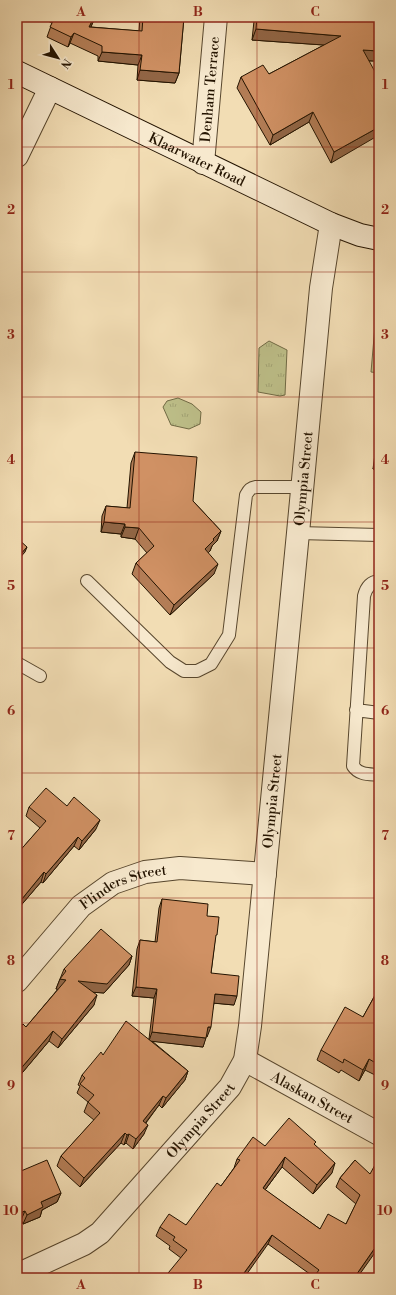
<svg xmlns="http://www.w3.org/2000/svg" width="396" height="1295" font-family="'Libre Bodoni',serif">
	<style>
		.grass { fill: url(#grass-tufts); stroke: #706a45 }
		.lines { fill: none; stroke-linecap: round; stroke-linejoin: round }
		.lane-casing { stroke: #57462d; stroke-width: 14 }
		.street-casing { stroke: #57462d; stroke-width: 24 }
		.secondary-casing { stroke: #231300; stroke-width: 24 }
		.lane { stroke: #f7e9ce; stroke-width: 12 }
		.street { stroke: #f7e9ce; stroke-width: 22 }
		.secondary { stroke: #f7e9ce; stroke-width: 22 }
		.wall { fill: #b37d56; stroke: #231300 }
		.shaded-wall { fill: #926646; stroke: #231300 }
		.building { fill: #d09164; stroke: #231300 }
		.grid { fill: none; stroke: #8f2418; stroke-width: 1; stroke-opacity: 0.55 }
		.labels { text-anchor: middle; stroke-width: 3; stroke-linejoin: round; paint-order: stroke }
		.street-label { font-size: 14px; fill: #231300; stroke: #f7e9ce }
		.neatline { fill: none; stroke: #8f2418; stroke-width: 1.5 }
		.grid-label { font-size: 13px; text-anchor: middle; font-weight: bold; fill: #8f2418 }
	</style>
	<defs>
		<pattern id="grass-tufts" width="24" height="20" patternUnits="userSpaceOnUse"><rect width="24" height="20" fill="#bec08a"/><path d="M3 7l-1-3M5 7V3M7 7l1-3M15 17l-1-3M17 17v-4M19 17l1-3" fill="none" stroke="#a3a475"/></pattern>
	</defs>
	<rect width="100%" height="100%" fill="#f2ddb4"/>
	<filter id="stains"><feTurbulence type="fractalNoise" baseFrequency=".005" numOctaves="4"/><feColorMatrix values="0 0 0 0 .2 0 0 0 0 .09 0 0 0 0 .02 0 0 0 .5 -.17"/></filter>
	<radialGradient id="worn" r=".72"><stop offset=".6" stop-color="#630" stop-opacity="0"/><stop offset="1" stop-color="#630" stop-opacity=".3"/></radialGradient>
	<path class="grass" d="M375,326H379V373L371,372Z
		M269,341L287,350L285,395L280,396L258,392L259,348Z
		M178,398L192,404L201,412L200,424L189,429L171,425L163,407L167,401Z"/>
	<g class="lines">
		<defs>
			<path id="lane" d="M298,533L379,535
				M87,581L170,662L184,671H197L211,664L229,635L246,495C249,490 250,488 256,487H302
				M379,581C370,582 366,588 364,596L353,766C359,775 369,774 379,775
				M17,663L40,676
				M356,710L379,713"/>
			<g id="street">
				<path d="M17,156L50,88"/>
				<path id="s1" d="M203,163L216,17"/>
				<path id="s2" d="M17,981L81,906L113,883L145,872L180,868L265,874"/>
				<path id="s3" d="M245,1060L379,1134"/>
				<path id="s4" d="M17,1275L84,1244L100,1233L230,1087L245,1060L250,1026L298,533L321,288L331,224"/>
			</g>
			<g id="secondary">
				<path id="s5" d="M17,72L331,224L360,235L379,239"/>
			</g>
		</defs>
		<use href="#lane" class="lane-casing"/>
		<use href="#street" class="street-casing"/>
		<use href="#secondary" class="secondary-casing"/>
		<use href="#lane" class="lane"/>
		<use href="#street" class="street"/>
		<use href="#secondary" class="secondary"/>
	</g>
	<path class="wall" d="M40,17H95L91,27L139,31L140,17H184L179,73L175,83L137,80L138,65L98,61V56L70,43L68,47L47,37L52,23Z
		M251,17H379V51L378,50L374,61H369L331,163L309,122L270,145L237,88L241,77L269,74L324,45L252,40L254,21H251Z
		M379,397V470L373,469L379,424H376L378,400Z
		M135,452L193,501L221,531L217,541L212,546L210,551L208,553L214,574L170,615L132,574L136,563L147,553L135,539L121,537V534L101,532L102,516L106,506L127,508L131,463Z
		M67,806L96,829L79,850L74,846L43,883L41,882L17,910V854L40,828L26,816L29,807Z
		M162,899L207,916L215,940L211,973L234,1005L214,1003L207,1037L206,1036L203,1047L152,1041L188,1071L185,1080L162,1108L159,1105L146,1123L144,1134L133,1149L126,1143L124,1145L121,1143L80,1187L57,1166L61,1156L94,1120L84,1112L88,1102L77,1093L80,1086L78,1085L82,1075L103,1055L149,1039L154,998L132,996L137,949L140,940L155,942L159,908Z
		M132,956L129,965L104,993L93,992L94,1005L58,1048L49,1041L17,1079V1031L26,1027L58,989H56L64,969Z
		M379,988V1077L365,1070L359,1081L341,1070L339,1073L317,1060L321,1050L363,1017Z
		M315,1145L332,1173L313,1194L282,1167L265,1190L320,1229L346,1224L356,1204L336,1187L340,1178L355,1160L379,1247L314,1277L268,1244L181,1258L169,1249L170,1246L156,1236L160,1227L186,1225L221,1186L234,1168L237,1159L265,1146Z
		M17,1159L21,1171L61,1193L57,1202L42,1210L40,1217L23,1224L21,1220L17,1222Z"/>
	<path class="shaded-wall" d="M94,17H95L93,22L86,37L89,27Z
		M252,17H255L254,21H251Z
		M256,29L341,36L338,46L252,40Z
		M74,33L70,43L68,47L71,37Z
		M379,40V51L375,50Z
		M363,50L378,51L374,61L359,60Z
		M102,52L142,55L138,65L98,61Z
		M140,70L179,73L175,83L137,80Z
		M313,112L309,122L270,145L273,135Z
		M379,127V135L331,163L334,152Z
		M379,414V424H376Z
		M379,455V470L373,469Z
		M104,522L125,524L121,534L101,532Z
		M125,527L139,528L135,539L121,537Z
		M221,531L217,541L212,546L210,551L201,560L205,549L213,539Z
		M27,547L25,552L17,561V558Z
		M218,564L214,574L170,615L174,605Z
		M100,820L96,829L79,850L82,841Z
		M78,837L74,846L43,883L46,874Z
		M44,872L41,882L17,910V905Z
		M132,956L129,965L104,993L74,991L78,981Z
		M60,979L66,980L62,990L56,989Z
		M136,987L157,989L154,998L132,996Z
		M215,994L237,996L234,1005L212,1003Z
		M97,995L94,1005L58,1048L62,1039Z
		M208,1027H211L207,1037L204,1036Z
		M53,1031L49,1041L17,1079V1073Z
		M152,1032L206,1038L203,1047L149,1041Z
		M369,1059L365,1070L359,1081L363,1070Z
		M188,1071L185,1080L162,1108L166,1098Z
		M163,1096L159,1105L140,1130L143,1121Z
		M148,1125L144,1134L133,1149L136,1139Z
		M125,1133L121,1143L80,1187L84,1178Z
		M129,1134L126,1143L124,1145L127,1135Z
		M285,1157L282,1167L259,1198L263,1188Z
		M335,1163L332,1173L313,1194L317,1185Z
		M61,1193L57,1202L42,1210L40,1217L23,1224L27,1215L41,1202Z
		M25,1211L21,1220L17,1222V1214Z
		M272,1235L268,1244L244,1278V1273Z
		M379,1242V1247L357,1278H354Z"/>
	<path class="building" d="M55,17H94L89,27L142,31L143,17H184L179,73L140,70L142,55L102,52V46L74,33L71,37L50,27Z
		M257,17H379V40L378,51L363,50L379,79V127L334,152L313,112L273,135L241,77L263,65L269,74L341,36L256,29Z
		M135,452L197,457L193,501L221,531L213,539L214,540L205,549L218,564L174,605L136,563L154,546L139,528L125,527V524L104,522L106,506L130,508Z
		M17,538L27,547L17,558Z
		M46,788L67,806L74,797L100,820L82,841L78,837L46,874L44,872L17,905V854L46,821L29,807Z
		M162,899L208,904L207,916L219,917L217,935H216L211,973L239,976L237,996L215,994L211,1027H208L206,1038L152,1032L157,989L136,987L140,940L157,942Z
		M101,929L132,956L107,984L78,981L97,995L62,1039L53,1031L17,1073V1031L23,1024L26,1027L66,980L60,979L66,971L64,969Z
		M379,988V1065L369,1059L363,1070L344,1059L343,1063L321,1050L345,1007L363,1017Z
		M126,1021L188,1071L166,1098L163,1096L143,1121L148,1125L136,1139L129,1134L127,1135L125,1133L84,1178L61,1156L100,1113L88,1102L94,1095L80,1084L85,1078L82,1075L101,1052L103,1055Z
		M289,1118L316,1142L314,1144L335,1163L317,1185L285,1157L263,1188L320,1229L328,1214L346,1224L360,1195L340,1178L355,1160L370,1174L376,1163L379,1164V1242L354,1278H313L319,1270L272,1235L244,1273L251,1278H164L187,1250L173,1240L175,1237L160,1227L169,1214L186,1225L217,1183L221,1186L240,1160L237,1159L253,1137L265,1146Z
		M17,1159L21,1171L47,1160L61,1193L41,1202L43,1207L27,1215L25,1211L17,1214Z"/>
	<path class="grid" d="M139,17V1278M257,17V1278M17,147H379M17,272H379M17,397H379M17,522H379M17,648H379M17,773H379M17,898H379M17,1023H379M17,1148H379"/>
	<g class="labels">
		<g class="street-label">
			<text dy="5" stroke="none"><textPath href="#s1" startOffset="74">Denham Terrace</textPath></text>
			<text dy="5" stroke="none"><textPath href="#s5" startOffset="200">Klaarwater Road</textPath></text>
			<text dy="5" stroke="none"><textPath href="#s4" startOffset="904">Olympia Street</textPath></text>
			<text dy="5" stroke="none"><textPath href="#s4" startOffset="580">Olympia Street</textPath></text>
			<text dy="5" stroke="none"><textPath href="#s2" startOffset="146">Flinders Street</textPath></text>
			<text dy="5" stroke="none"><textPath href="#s3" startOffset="77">Alaskan Street</textPath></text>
			<text dy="5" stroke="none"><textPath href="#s4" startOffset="244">Olympia Street</textPath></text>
		</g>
	</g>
	<rect width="396" height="1295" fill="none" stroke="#f2ddb4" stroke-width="44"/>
	<g transform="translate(58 58) rotate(126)" stroke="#f7e9ce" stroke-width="3" paint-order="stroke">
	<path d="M0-3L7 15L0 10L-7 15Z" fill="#231300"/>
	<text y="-6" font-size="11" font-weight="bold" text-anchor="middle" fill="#231300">N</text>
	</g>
	<rect x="22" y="22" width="352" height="1251" class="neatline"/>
	<g class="grid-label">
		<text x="81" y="16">A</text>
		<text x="198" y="16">B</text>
		<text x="315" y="16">C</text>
		<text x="11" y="89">1</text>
		<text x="385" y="89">1</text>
		<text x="11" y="214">2</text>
		<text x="385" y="214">2</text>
		<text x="11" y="339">3</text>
		<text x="385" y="339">3</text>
		<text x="11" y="464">4</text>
		<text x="385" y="464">4</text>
		<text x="11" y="590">5</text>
		<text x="385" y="590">5</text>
		<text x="11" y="715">6</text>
		<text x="385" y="715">6</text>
		<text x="11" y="840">7</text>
		<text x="385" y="840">7</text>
		<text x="11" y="965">8</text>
		<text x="385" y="965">8</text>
		<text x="11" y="1090">9</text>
		<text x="385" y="1090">9</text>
		<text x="11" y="1215">10</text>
		<text x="385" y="1215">10</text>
		<text x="81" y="1289">A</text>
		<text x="198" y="1289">B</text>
		<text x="315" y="1289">C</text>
	</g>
	<rect width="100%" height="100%" filter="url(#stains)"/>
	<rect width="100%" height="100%" fill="url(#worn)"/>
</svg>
